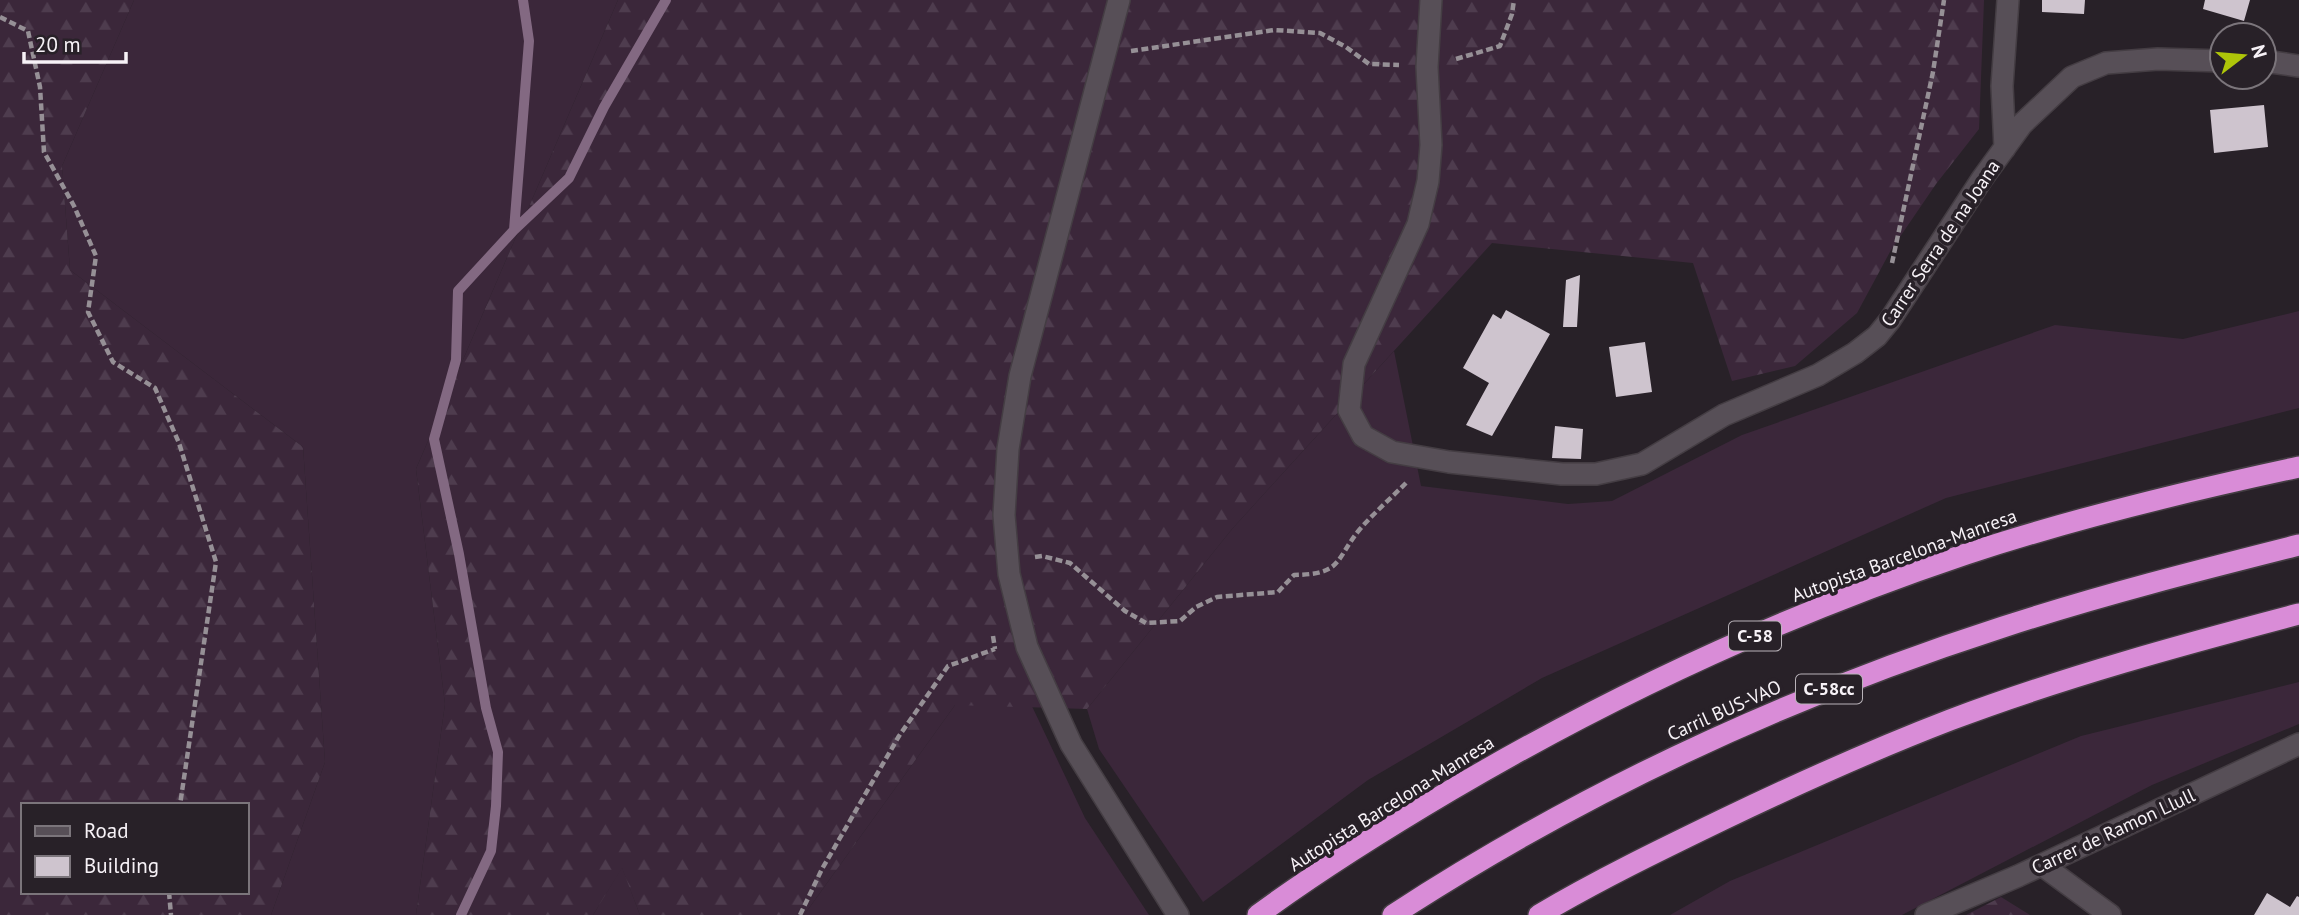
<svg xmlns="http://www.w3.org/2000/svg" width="2299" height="915" font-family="'PT Sans',sans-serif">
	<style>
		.grass { fill: #3b273a }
		.forest { fill: url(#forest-firs); fill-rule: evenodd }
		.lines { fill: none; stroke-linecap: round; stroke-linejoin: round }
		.stream { stroke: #836982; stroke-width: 10 }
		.building { fill: #cec4ce }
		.minor-casing { stroke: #443d43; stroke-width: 24 }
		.highway-casing { stroke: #443d43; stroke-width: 24 }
		.path { stroke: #969096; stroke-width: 4.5; stroke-dasharray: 7 3.5; stroke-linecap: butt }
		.minor { stroke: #574f57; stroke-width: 21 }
		.highway { stroke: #d98cd7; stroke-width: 21 }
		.labels { text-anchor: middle; stroke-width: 7; stroke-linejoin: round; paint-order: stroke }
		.shield { fill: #282128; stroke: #b9b3b9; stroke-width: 2 }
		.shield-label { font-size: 18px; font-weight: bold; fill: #f7f2f7 }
		.street-label { font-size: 19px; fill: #f7f2f7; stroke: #282128 }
	</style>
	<defs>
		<pattern id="forest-firs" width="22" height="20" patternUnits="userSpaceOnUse" patternTransform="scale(1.75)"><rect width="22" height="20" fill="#3b273a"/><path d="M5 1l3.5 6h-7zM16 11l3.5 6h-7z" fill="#4e3c4e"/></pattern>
	</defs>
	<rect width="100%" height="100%" fill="#282128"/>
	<path class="grass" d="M134,0H618L416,469L445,704L416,915H271L325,762L303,447L70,270L62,166Z
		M2299,311V408L1946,498L1542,678L1368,780L1203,902L1099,749L1087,709L1232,529L1394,351L1421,486L1568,504L1612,501L1742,435L2055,325L2183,339Z
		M2299,682V724L2152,785L1902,915H1670L1730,881L2081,736Z
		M1021,683L1085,818L1149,915H804L955,705Z
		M622,867L640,915H593Z"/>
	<path class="forest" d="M0,0H134L62,166L70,270L303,447L325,762L271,915H0ZM23,805H247V892H23Z
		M618,0H1984L1979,129L1936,184L1891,250L1857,313L1795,366L1732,381L1693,263L1492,243L1232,529L1087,709L955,705L804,915H640L622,868L593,915H416L445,704L416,469Z
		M2001,897L2030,915H1966Z"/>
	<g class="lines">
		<path class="stream" d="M514,230L569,178L604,107L666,0
			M461,915L491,851L496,806L498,752L486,708L459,554L434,439L456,360L458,291L514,230L529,41L523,0"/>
	</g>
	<path class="building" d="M2042,0H2085L2084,14L2042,12Z
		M2205,0H2250L2244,21L2203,9Z
		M2264,105L2268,147L2214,153L2210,110Z
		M1580,275L1577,327H1563L1566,280Z
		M1506,310L1550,334L1492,436L1466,425L1489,383L1463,368L1493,314L1501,319Z
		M1645,342L1652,392L1616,397L1609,347Z
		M1555,426L1583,429L1581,459L1552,458Z
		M2267,893L2290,907L2297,896L2299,897V915H2254Z"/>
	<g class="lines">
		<defs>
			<path id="minor" d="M1119,0L1020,376L1008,449L1004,515L1009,574L1027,647L1071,744L1178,915
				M1431,0L1427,67L1431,145L1428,181L1418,224L1354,364L1349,410L1363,436L1392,452L1449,462L1562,474H1596L1642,464L1724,415L1818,375L1855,353L1877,336L1890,320L1982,179L2022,124L2072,77L2106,63L2158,59L2222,61
				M2264,61L2299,66
				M2005,148L2002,86L2008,0
				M2042,865L2110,915
				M1926,915L2018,876L2299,744"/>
			<path id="highway" d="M1258,915C1319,870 1385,829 1451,790C1614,694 1787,614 1966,554C2075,518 2187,491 2299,467
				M1393,915C1582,792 1789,696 2003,627C2101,595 2200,570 2299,545
				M1539,915C1598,880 1660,850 1722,820C1797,784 1872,750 1950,720C2064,677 2181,645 2299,614"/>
		</defs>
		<use href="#minor" class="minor-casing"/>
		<use href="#highway" class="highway-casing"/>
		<path class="path" d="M0,17L28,31L40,87L44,152L74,206L96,256L88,312L113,362L155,388L179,443L216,562L180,805
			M1131,51L1274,30L1320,33L1346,47L1369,64L1399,65
			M1456,59L1500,46L1512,14L1514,0
			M1892,263L1933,72L1944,0
			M1035,557L1042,556L1070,563L1125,611L1146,623L1180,621L1196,607L1217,597L1278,592L1294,575C1343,574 1334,561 1360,529C1374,513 1391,498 1406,483
			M993,636L995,649
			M169,892L171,915
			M800,915L822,869L899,736L948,666L995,649"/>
		<use href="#minor" class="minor"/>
		<use href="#highway" class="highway"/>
	</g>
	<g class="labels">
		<g class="shield">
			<rect x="1729" y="621.5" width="52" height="29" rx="5"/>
			<rect x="1796" y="674.5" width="66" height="29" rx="5"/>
		</g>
		<g class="shield-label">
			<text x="1755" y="642">C-58</text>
			<text x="1829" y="695">C-58cc</text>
		</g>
		<g class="street-label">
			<text transform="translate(1940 243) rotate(-56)" y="7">Carrer Serra de na Joana</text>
			<text transform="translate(1904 555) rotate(-20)" y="7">Autopista Barcelona-Manresa</text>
			<text transform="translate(1724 710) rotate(-24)" y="7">Carril BUS-VAO</text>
			<text transform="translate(1391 803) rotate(-32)" y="7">Autopista Barcelona-Manresa</text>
			<text transform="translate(2113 831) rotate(-25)" y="7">Carrer de Ramon Llull</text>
		</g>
	</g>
	<rect x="21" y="803" width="228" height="91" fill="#282128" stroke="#7b757b" stroke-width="2"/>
	<rect x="35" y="826" width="35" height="10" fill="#574f57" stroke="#7b757b" stroke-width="2"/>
	<text x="84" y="838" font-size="21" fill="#f7f2f7">Road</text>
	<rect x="35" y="856" width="35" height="21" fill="#cec4ce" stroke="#7b757b" stroke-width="2"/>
	<text x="84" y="873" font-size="21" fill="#f7f2f7">Building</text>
	<g transform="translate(2243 56) rotate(74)"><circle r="33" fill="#282128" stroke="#7b757b" stroke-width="2"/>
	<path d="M0-5L12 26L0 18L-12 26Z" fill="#aec509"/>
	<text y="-10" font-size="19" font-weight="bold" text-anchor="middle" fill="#f7f2f7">N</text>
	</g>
	<path d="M24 52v10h102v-10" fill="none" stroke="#f7f2f7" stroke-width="3.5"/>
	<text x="35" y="52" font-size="21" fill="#f7f2f7" stroke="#282128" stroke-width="5" paint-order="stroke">20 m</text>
</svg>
